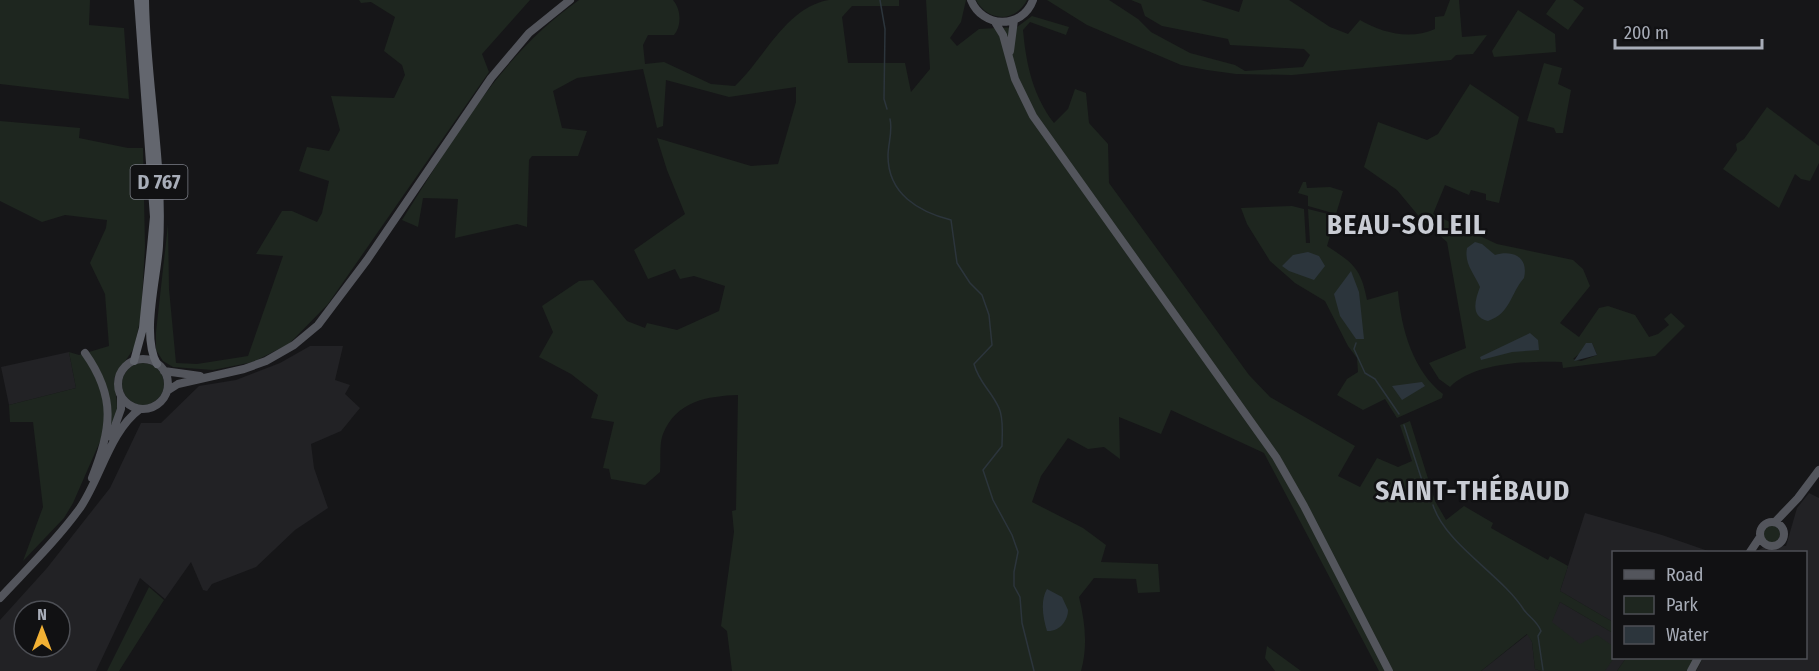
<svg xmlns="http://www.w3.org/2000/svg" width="1819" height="671" font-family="'Fira Sans Condensed',sans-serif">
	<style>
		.built { fill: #222225; fill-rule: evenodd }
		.green { fill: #1e261f; fill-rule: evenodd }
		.water { fill: #2c353c }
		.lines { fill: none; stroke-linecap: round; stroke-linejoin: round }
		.stream { stroke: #2c353c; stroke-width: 1.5 }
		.major { stroke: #53555c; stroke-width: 8 }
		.highway { stroke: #63666e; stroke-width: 8 }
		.labels { text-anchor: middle; stroke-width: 5; stroke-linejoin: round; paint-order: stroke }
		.shield { fill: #111113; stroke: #7b7e86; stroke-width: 1.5 }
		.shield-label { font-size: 20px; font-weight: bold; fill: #a8adb8 }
		.district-label { font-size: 27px; font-weight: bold; letter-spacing: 1.5px; fill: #c9ccd4; stroke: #111113 }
	</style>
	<rect width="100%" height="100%" fill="#161618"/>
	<path class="built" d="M310,346H343L335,380L350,385L345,394L360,408L341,431L311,444L314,468L328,508L295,530L256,567L212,584L207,591L203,590L191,562L165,599L140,578L96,671H0V620L47,568L110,488L141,423H161L199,386L236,380L280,363ZM24,611H60V647H24Z
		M69,352L76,388L9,405L1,367Z
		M1809,493L1819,498V671H1696L1703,658H1806V552H1755L1764,547L1786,546L1797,508Z
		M1585,513L1662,535L1711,552H1614L1613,622L1560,591Z
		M1560,602L1613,633L1614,658H1626L1617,671H1558L1547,632Z
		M1528,634L1532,642L1535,669L1541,671H1481Z"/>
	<path class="green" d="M0,0H90L89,25L124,28L129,99L0,84Z
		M359,0H530L482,54L489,72L328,304L289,344L253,362L213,370L173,367L163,361L156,350V332L168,224L169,289L176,363L197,364L248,356L283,256L256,254L282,211H292L317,222L322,213L329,181L299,171L307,147L329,151L340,130L331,96L394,98L405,75L402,65L384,51L395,17L371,2L361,3Z
		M579,0H673C681,9 682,26 674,35H648L643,45L645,64L664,62L711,84L735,86C764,59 786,7 829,0C851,0 877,0 899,0V6H852L842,17L848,63H905L911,92L930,69L926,0H966L961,22L950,38L957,46L979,29L1017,27L1032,16L1069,27L1066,35L1030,22L1023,30C1026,64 1033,96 1054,123L1068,109L1075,89L1086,93L1089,123L1108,144L1109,183L1249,375L1270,397L1355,446L1338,476L1360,487L1377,458L1398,467L1412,461L1400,425L1410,421L1435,501L1446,520L1464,506L1493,523L1491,528L1548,560L1550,556L1568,566L1560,591L1613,622V633L1560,602L1552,622L1580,644L1597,635L1613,646L1614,658L1605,671H1541L1535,669L1532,642L1527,634L1481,671H1379L1264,453L1171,410L1161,434L1119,417L1120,459L1104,447L1088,449L1068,438L1041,476L1032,502L1083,528L1106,545L1101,562L1158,564L1160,592L1138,593L1136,579L1094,578L1079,597C1085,622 1088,646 1081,671H732L727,631L721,626L734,532L732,511L736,510L738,395C708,396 676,401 663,434C659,444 661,461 660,472L645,485L611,479L609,469L603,468L614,422L591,418L598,395L571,374L539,357L553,332L542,306L579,281L593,280L627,321L645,328L647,323L677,330L719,311L725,286L694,276L680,279L675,269L648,279L634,250L685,214L667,170L657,138L751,166L778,164L796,102V87L729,97L666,80L663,126L657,128L643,69L577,78L553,91L562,128L587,131L578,156H532L529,160L527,227L517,224L455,238L458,199L423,198L418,227L402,220C453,140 500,55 579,0Z
		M976,0H1027C1015,23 988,22 976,0Z
		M1047,0H1109L1138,19L1151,32L1190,53L1235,65L1245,71L1303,67L1310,55L1304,49L1230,45L1228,39L1162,26L1145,16L1141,4L1131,0H1201L1239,12L1243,0H1289L1330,27L1348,34L1360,20C1382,33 1410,40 1435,29V17L1444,16L1450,0H1459L1462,37L1487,35L1473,54L1456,55L1451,60L1292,75L1236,74L1207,70L1181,65L1087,25Z
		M1556,0H1573L1584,8L1568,30L1546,14Z
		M1518,10L1555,34L1556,52L1494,57L1492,51Z
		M1544,63L1562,68L1558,84L1571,90L1563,133H1556L1554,128L1527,121Z
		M1470,84L1519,117L1499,203L1486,200V194L1471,190L1469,195L1445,185L1433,214L1497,244L1573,260L1583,269L1590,286L1560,323L1579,337L1599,308L1608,306L1635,315L1649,337L1658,334L1669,325L1664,319L1671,313L1685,326L1655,356L1563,368L1562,362C1529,361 1475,362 1450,387L1439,379L1429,363L1466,348L1447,242L1422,220L1397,190L1364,167L1378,122L1427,140L1438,134ZM1592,343L1597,355L1581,361L1573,359Z
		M1767,107L1819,146V163L1810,181L1801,179L1795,174L1779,208L1723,169L1737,150L1736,144L1744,139Z
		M0,121L80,128L79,138L128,148H143L145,247L141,316L134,348L114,378C115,396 124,419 105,430L73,503L64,518L23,561L43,507L33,422H10L9,405L76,388L69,352L79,355L109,346L105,294L90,263L106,228L107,220L65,215L42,222L0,201Z
		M1303,182H1306L1307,188L1330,187L1343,191L1336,214L1308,206V196L1298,193Z
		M1292,206L1304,209L1306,243H1310L1308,209L1336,216L1327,246C1353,263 1361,268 1367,300L1398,291C1401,330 1414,372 1443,394L1442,398L1397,418L1385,399L1363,410L1337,395L1347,379L1358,372L1357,358L1348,346L1325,301L1295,283L1270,261L1247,224L1241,208Z
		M122 384a21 21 0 1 1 42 0a21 21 0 1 1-42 0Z
		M1762 534a9 9 0 1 1 18 0a9 9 0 1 1-18 0Z
		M149,587L164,600L119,671H107Z
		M1267,646L1301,671H1275L1265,658Z
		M1626,658H1703L1696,671H1617Z"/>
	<path class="water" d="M1475,242L1482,244L1495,255C1512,250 1529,256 1524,278C1510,294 1511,313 1488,321C1470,317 1475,300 1480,287C1474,273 1464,264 1467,248Z
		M1308,252L1319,256L1325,266L1314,280L1289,271L1282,266L1293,255Z
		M1351,271L1359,292L1364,339H1356L1340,316L1334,294Z
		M1530,333L1538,340L1539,350L1512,352L1481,360L1480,357Z
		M1586,343H1592L1597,355L1574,361Z
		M1422,382L1425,386L1402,400L1392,386Z
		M1047,589L1062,597L1068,610C1068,621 1059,632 1047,631C1043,618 1040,601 1047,589Z"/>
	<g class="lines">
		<path class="stream" d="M880,0L885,29L884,99L887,109
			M890,119C893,131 888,144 888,156C888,194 919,212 951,220L957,263L970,283L982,295L989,315L992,345L974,364C979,383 991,390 999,408C1004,419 1002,434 1002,446L983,470L993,500L1012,535L1018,552L1014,572V586L1020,597L1022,623L1034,671
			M1356,343L1354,349L1365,373L1375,379L1399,414
			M1404,425L1429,502
			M1433,505C1445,544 1502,575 1524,610C1530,618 1537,621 1541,631L1538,636L1543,670"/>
		<path class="major" d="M971,0C982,28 1022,30 1033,0
			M995,22L1003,35L1015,79L1033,116L1276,457L1304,506L1389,671
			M1010,51L1014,20
			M85,353C117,398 111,429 92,478
			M118 384a25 25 0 1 1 50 0a25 25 0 1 1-50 0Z
			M164,371L200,376
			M167,391L178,384L244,369L266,361L294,345L318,325L367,260L491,78L529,33L570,0
			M111,437L121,409V397
			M1760 534a12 12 0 1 1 24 0a12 12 0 1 1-24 0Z
			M1775,522L1798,498L1819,470
			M1750,552L1760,537
			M0,598C27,569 57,540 80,508C101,477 110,431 140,409
			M1691,671L1698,658"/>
		<path class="highway" d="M145,0C146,82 164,164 159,246C157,278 141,336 157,364
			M134,361L143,328L154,217L138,0"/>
	</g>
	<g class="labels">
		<rect class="shield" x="130.5" y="165" width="57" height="34" rx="4.5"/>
		<g class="shield-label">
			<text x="159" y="189">D 767</text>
		</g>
		<g class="district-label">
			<text x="1407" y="234">BEAU-SOLEIL</text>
			<text x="1473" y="500">SAINT-THÉBAUD</text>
		</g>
	</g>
	<rect x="1612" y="551" width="195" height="108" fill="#111113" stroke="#4d4f55" stroke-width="1.5"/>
	<rect x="1624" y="570" width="30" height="9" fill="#53555c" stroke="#4d4f55" stroke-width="1.5"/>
	<text x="1666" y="581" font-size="18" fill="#a8adb8">Road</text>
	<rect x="1624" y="596" width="30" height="18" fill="#1e261f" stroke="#4d4f55" stroke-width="1.5"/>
	<text x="1666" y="611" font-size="18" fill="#a8adb8">Park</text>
	<rect x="1624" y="626" width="30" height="18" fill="#2c353c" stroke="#4d4f55" stroke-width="1.5"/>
	<text x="1666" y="641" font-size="18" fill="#a8adb8">Water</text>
	<g transform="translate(42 629)"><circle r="28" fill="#111113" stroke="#4d4f55" stroke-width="1.5"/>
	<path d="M0-4.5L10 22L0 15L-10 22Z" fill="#f2b134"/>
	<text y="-9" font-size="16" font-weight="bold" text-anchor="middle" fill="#a8adb8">N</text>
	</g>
	<path d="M1615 39v9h147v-9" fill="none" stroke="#a8adb8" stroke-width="3"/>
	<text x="1624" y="39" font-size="18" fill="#a8adb8" stroke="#111113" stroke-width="4.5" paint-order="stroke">200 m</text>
</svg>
